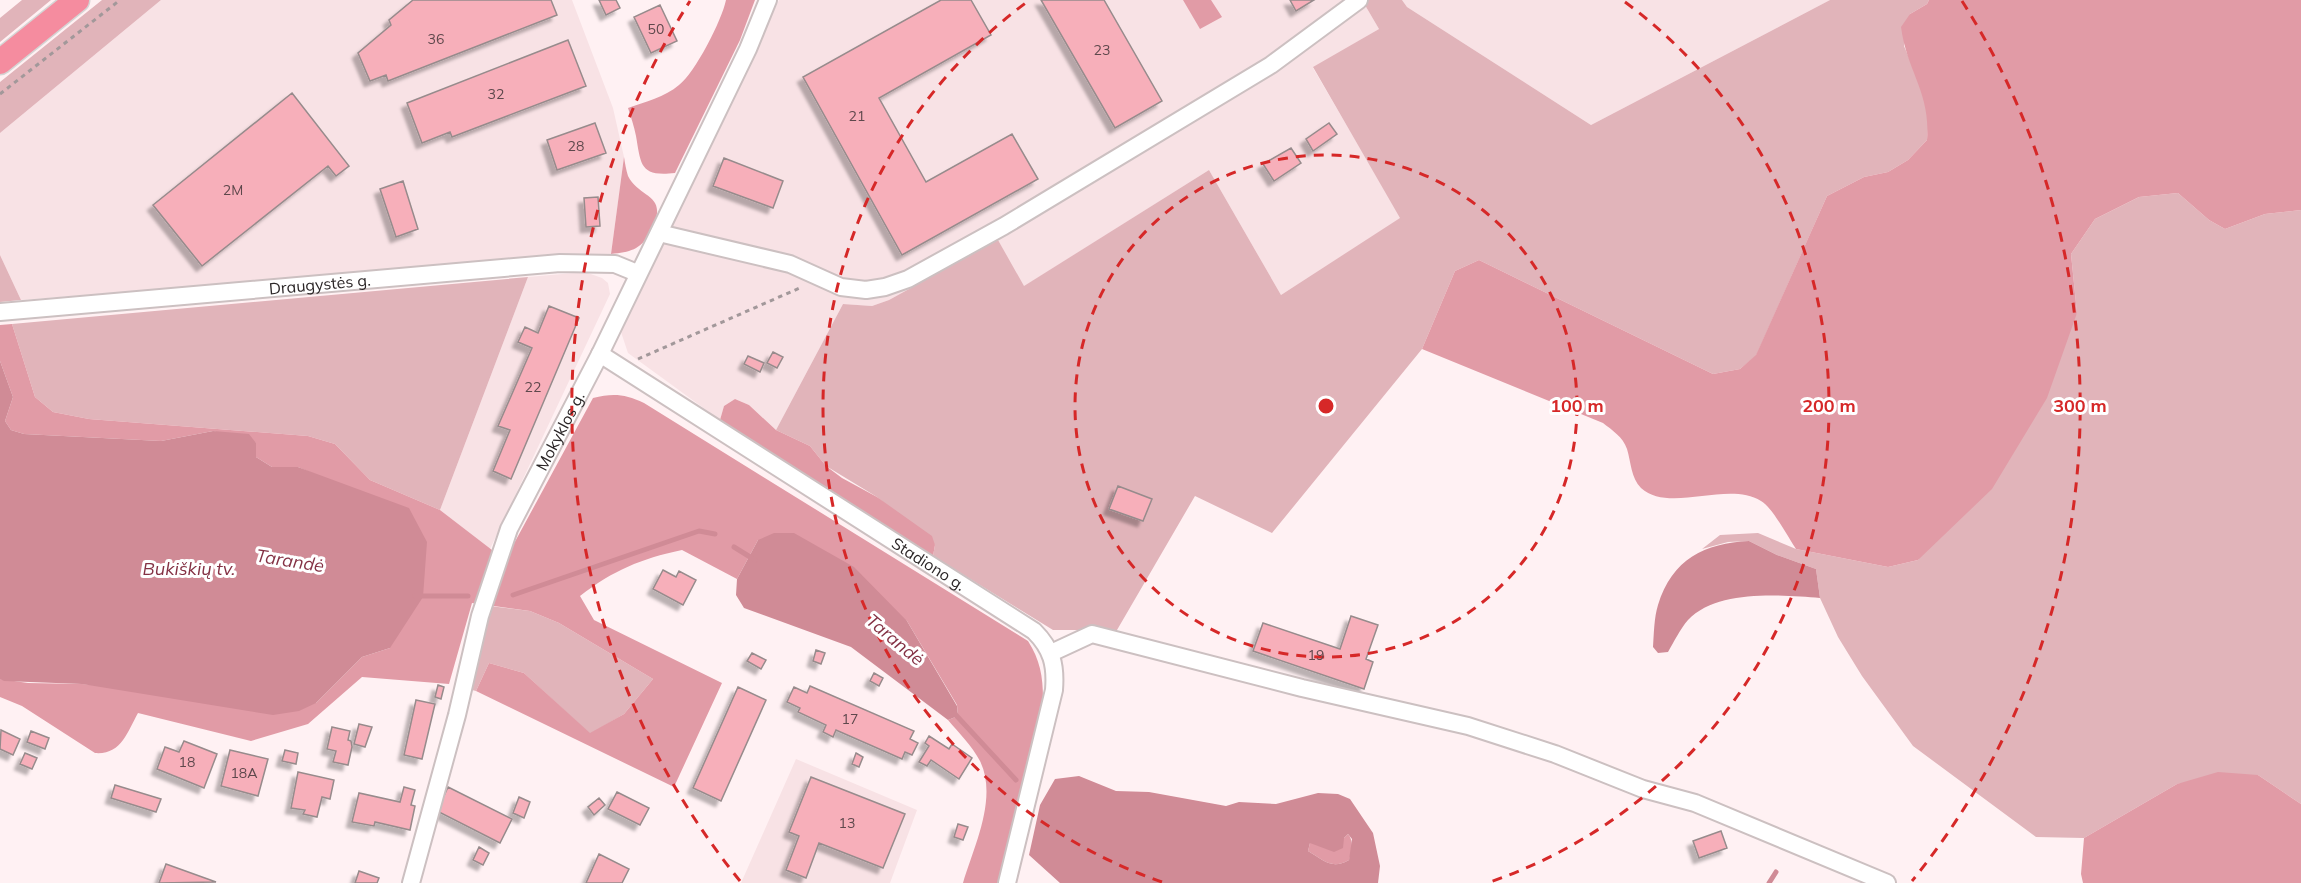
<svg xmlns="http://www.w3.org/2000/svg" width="2301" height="883" font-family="Mulish,sans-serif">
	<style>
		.built { fill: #f8e2e5 }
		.green { fill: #e1b4ba }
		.forest { fill: #e19ba6 }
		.water { fill: #d08b96; fill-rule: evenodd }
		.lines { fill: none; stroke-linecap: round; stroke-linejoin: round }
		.stream { stroke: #d08b96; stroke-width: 5 }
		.building { fill: #f7afba; stroke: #978b8c; stroke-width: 1.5; filter: url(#shadow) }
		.minor-casing { stroke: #ccc0c1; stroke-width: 20 }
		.highway-casing { stroke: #d5d4d4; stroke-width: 27 }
		.path { stroke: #a2989a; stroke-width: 3; stroke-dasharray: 4.5 4.5; stroke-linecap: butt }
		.minor { stroke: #fff; stroke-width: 16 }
		.highway { stroke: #f58c9f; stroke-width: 24 }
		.ring { fill: none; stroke: #d62828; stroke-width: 3; stroke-dasharray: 10 8 }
		.labels { text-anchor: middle; stroke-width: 6; stroke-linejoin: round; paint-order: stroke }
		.number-label { font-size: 14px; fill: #5e484c }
		.street-label { font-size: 16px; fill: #2b2627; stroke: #fff }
		.water-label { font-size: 18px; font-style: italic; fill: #843144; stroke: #fff }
		.centre { fill: #d62828; stroke: #fff; stroke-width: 3 }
		.ring-label { font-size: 18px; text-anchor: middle; font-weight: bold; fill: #d62828; stroke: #fff; stroke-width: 6; stroke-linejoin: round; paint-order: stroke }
	</style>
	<defs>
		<filter id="shadow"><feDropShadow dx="-5.5" dy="5.5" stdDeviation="1.5" flood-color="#0004"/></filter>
	</defs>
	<rect width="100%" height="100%" fill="#fff1f3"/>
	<path class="built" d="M161,0H572L613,108L624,157L611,254L21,300L0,255V133Z
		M779,0H1362L1379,29L1313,68L1401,218L1281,295L1209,170L1023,287L998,240L889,300L872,306L843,304L776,430L749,405L735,399L724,406L720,420L628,353L621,332Z
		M1402,0H1830L1591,125L1407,7Z
		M585,272L602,278L608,283L610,294L490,549L440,510L528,277Z
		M796,759L917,810L890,883H741Z"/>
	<path class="green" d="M22,0H51L0,42V18Z
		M102,0H161L0,133V82Z
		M1362,0H1402L1407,7L1591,125L1830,0H1929L1927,4L1910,14L1904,46L1924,93L1929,119L1927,140L1908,160L1888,172L1864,177L1827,196L1756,356L1740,369L1713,374L1479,260L1455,271L1422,349L1272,533L1195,496L1117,630H1053L933,556L935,545L877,497L826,466L810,446L776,430L843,304L872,306L889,300L998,240L1024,286L1209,170L1281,295L1400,218L1313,67L1379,29Z
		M2178,193L2209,220L2225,229L2265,214L2301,210V804L2258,775L2177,784L2084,838L2036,837L1913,746L1862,676L1838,637L1820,598L1816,569L1777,555L1749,541L1728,542L1702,549L1720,535L1758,533L1796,549L1888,567L1918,560L2077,313L2071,254L2095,219L2139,197Z
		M0,255L21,300L0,302Z
		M528,277L440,510L370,480L335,444L308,436L89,419L53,412L35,397L12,324Z
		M490,606L530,611L559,623L653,679L624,714L590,734L524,673L489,663L476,691L468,689Z"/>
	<path class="forest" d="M726,0H755L740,40L675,173C640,177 641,165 636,136C634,126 631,117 628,108C645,102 665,97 679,85C695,73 722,20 726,0Z
		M1183,0H1211L1222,17L1200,29Z
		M1929,0H2301V210L2265,214L2225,229L2209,220L2178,193L2139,197L2095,219L2071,254L2077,313L2047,398L1992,489L1918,560L1888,567L1796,549C1788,537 1772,507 1761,501C1727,480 1670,514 1641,488C1631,478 1631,462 1627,449C1623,437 1612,430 1603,423L1422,349L1455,271L1479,260L1713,374L1740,369L1756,355L1827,196L1864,177L1888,172L1908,160L1927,140C1931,93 1907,72 1901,27L1910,14L1927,4Z
		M624,157C625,163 626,170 628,176C640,200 671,193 650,233C640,250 630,252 611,254Z
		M12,324L35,397L53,412L89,419L308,436L335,444L370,480L440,510L505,560L593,398C613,393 625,394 644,403L1028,641C1040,660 1043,676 1043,699L998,883H963C974,846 998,798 980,761C972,746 959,733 948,720L958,716L957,705L907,621L758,540L737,579L682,550C640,559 614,570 580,596L594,620L722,683L674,787L476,691L489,663L524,673L590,733L624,714L653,679L559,623L530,611L472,603L449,684L362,677L308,724L251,741L138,713C127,733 121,755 95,753L22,706L0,697V679L28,683L82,684L316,703L362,657L390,648L333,482L298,467H272L256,457V443L213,431L161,441L24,434L11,430L5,421L13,397L0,361V325Z
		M735,399L749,405L776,430L810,446L826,466L842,478L877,497L932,536L935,545L933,556L720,420L724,406Z
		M2218,772L2258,775L2301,804V883H2083L2081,874L2084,838L2177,784Z
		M1348,834C1354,841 1352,851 1349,860C1331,870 1324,860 1308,851L1310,843L1344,838Z"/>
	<path class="water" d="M0,361L13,397L5,421L11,430L24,434L161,441L213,431L249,434L256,443V457L272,467H298L409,508L427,542L423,597L390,648L362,657L316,703L299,711L273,715L82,684L4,681L0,679Z
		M774,533H794L854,567L907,621L957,706L958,716L948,720L851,647L744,608L736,595L737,579L758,540Z
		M1749,541L1777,555L1816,569L1820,598C1782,595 1717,589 1688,620C1680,629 1674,642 1668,652L1658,653L1653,647C1654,633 1654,618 1658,605C1672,559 1705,543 1749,541Z
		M1079,776L1116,791L1149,792L1226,806L1239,802L1276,804L1318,793L1338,794L1350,799L1373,833L1380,866L1378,883H1060L1029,855L1040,805L1055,779ZM1348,834L1352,839L1349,860C1331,870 1324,860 1308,851L1310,843L1334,852L1343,848L1344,838Z"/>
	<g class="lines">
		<path class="stream" d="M734,547L755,560
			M513,595L699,531L715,534
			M415,596H468
			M954,713L1016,780
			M1769,883L1776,872"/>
	</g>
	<path class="building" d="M413,0H551L557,15L388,81L386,75L370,81L358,53L391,25L389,20Z
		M599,0H616L620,8L606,15Z
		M941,0H971L991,35L879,98L926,182L1012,134L1038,179L902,255L803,77Z
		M1041,0H1104L1162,101L1115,128Z
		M1290,0H1314L1296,11Z
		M660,5L677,41L651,53L634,17Z
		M568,40L586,86L452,137L450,132L422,143L407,103Z
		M292,93L349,166L336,176L328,166L202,266L153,205Z
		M595,123L606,153L557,170L547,140Z
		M1329,123L1337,134L1313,151L1306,139Z
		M1291,148L1301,163L1274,181L1263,164Z
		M724,158L783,181L773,208L713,186Z
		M403,181L418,229L396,237L380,189Z
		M598,197L600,226L586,227L584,198Z
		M549,306L579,318L511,479L493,471L510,430L498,426L532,348L518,342L525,327L538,333Z
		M773,352L783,357L777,368L767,363Z
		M748,356L764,363L760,372L744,364Z
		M1118,486L1152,499L1143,521L1109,509Z
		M663,570L676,577L679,571L696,580L683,605L653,589Z
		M1351,616L1378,625L1366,659L1373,662L1364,689L1253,651L1263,623L1340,649Z
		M816,650L825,653L821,664L813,661Z
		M752,653L766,660L761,669L747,661Z
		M874,673L883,678L879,686L870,681Z
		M438,685L444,687L441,699L435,697Z
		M810,686L914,731L910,739L918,743L912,755L905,752L902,759L836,730L833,737L823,732L826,725L798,712L800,708L787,702L794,687L807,693Z
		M738,687L766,700L721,801L693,788Z
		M416,700L435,704L422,759L404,755Z
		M359,724L372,727L365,747L354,744Z
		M332,727L350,731L348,740L351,741L352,747L348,765L333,762L336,751L327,749Z
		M1,730L20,739L13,755L0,749Z
		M31,731L49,738L45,749L27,742Z
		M929,736L949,749L952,744L972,758L959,779L931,760L927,766L919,762L929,746L925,743Z
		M184,741L217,754L204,788L157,769L165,747L179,752Z
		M230,750L268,759L258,796L221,786Z
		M285,750L298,753L296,764L282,761Z
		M25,753L37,758L32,769L20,764Z
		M856,753L863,757L859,767L852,764Z
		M298,772L334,780L330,799L322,797L317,817L303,814L305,810L291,808Z
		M811,777L905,814L883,868L819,843L806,878L786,870L799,836L789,832Z
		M115,785L161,799L156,812L111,798Z
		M404,787L415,790L411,805L415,806L410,830L375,822L374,826L352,822L359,793L400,802Z
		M448,787L512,819L500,843L437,811Z
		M617,792L649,808L640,825L608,809Z
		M519,797L530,802L524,818L513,813Z
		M599,798L605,805L594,815L588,807Z
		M958,824L968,827L963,840L954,837Z
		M1721,831L1727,848L1699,858L1693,841Z
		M479,847L489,853L483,865L473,860Z
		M599,854L629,869L622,883H586Z
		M166,864L216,882L159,883Z
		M359,871L379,878L377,883H355Z"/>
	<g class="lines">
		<defs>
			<g id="minor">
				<path d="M659,233L790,264L841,287L866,290L885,287L908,279L1004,226L1271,65L1359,0"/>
				<path id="s1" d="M0,312L560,263L615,264L637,273"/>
				<path id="s2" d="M600,354L1034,631C1052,649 1056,665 1054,690L1007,883"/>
				<path d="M1051,653L1092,634L1302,688L1468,726L1555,754L1643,789L1695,803L1887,883"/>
				<path id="s3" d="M411,883L457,715L480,616L509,529L600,354L748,49L768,0"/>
			</g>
			<path id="highway" d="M0,62L77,0"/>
		</defs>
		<use href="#minor" class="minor-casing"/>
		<use href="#highway" class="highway-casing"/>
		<path class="path" d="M0,94L120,0
			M638,359L802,287"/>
		<use href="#minor" class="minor"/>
		<use href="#highway" class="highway"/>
	</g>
	<g class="ring">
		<circle cx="1326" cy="406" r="251"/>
		<path d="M1162 882A503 503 0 0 1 1027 2M1625 2A503 503 0 0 1 1490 882"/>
		<path d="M740 881A754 754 0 0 1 690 1M1962 1A754 754 0 0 1 1912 881"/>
	</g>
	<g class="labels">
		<g class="number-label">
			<text x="656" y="34">50</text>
			<text x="436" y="44">36</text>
			<text x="1102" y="55">23</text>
			<text x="496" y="99">32</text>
			<text x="857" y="121">21</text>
			<text x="576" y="151">28</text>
			<text x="233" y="195">2M</text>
			<text x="533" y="392">22</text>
			<text x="1316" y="660">19</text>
			<text x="850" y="724">17</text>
			<text x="187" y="767">18</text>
			<text x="244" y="778">18A</text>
			<text x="847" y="828">13</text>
		</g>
		<g class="street-label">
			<text dy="6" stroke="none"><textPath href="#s1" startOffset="321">Draugystės g.</textPath></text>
			<text dy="6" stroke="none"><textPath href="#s3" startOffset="478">Mokyklos g.</textPath></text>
			<text dy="6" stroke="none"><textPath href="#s2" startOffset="390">Stadiono g.</textPath></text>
		</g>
		<g class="water-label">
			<text transform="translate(290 561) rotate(9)" y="6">Tarandė</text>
			<text x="189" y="575">Bukiškių tv.</text>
			<text transform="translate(895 640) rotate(40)" y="6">Tarandė</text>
		</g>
	</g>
	<circle cx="1326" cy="406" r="9" class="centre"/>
	<g class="ring-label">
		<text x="1577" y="412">100 m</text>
		<text x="1829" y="412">200 m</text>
		<text x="2080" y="412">300 m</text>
	</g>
</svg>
